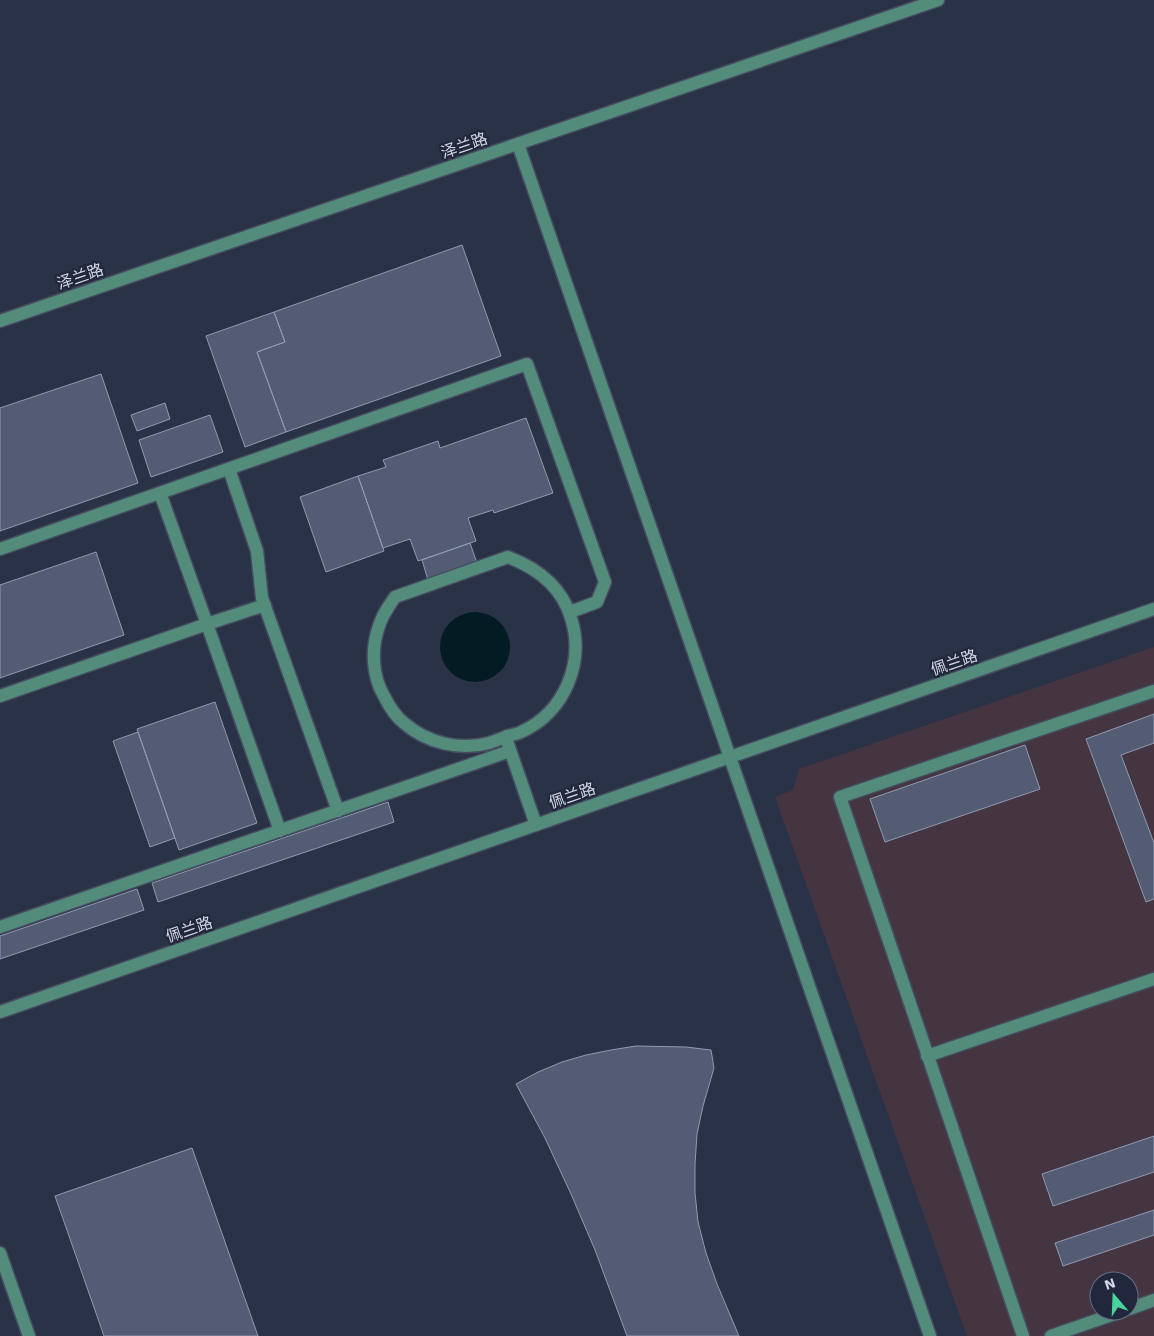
<svg xmlns="http://www.w3.org/2000/svg" width="1154" height="1336" font-family="'Work Sans','Noto Sans SC',sans-serif">
	<style>
		.industrial { fill: #453541; fill-rule: evenodd }
		.water { fill: #031b22 }
		.building { fill: #535c73; stroke: #909ab3 }
		.lines { fill: none; stroke-linecap: round; stroke-linejoin: round }
		.minor-casing { stroke: #454d60; stroke-width: 15 }
		.minor { stroke: #548c7c; stroke-width: 12 }
		.labels { text-anchor: middle; stroke-width: 4.5; stroke-linejoin: round; paint-order: stroke }
		.street-label { font-size: 16px; fill: #d3d8e6; stroke: #21283d }
	</style>
	<rect width="100%" height="100%" fill="#2a3247"/>
	<path class="industrial" d="M1154,647V1336H967L775,797L793,790L799,769ZM1099,1281H1129V1311H1099Z"/>
	<path class="water" d="M440 647a35 35 0 1 1 70 0a35 35 0 1 1-70 0Z"/>
	<path class="building" d="M462,245L501,356L286,432L257,352L285,342L274,312Z
		M274,312L285,342L257,352L286,432L245,447L206,336Z
		M101,374L138,483L0,531V408Z
		M165,403L170,419L137,431L131,415Z
		M210,415L223,452L151,477L139,440Z
		M526,418L553,493L494,513L493,510L468,518L476,541L418,561L410,539L383,548L358,476L386,467L383,460L438,441L440,448Z
		M358,476L384,551L326,572L300,497Z
		M470,543L477,563L428,580L422,560Z
		M96,552L124,635L0,678V585Z
		M215,702L257,823L179,850L137,729Z
		M1154,714V743L1121,755L1154,843V899L1146,902L1086,739Z
		M138,732L175,838L150,847L113,741Z
		M1025,745L1040,789L885,842L870,799Z
		M388,802L394,822L158,902L152,883Z
		M137,889L144,910L0,959V936Z
		M636,1046L686,1047L711,1050L714,1068L703,1106L697,1134L695,1164V1193L698,1222L706,1253L717,1284L739,1336H627L595,1250L571,1194L545,1138L516,1084L538,1072L562,1062L586,1055L611,1050Z
		M1154,1136V1172L1053,1206L1042,1174Z
		M192,1148L258,1336H104L55,1196Z
		M1154,1210V1235L1063,1266L1055,1243Z"/>
	<g class="lines">
		<defs>
			<path id="minor" d="M518,144L930,1336
				M0,321L938,0
				M229,469L257,551L262,598L338,811
				M160,493L207,624L265,605
				M0,549L527,364L605,582L597,602L570,612
				M508,557C537,568 562,587 571,618C585,662 565,712 521,732C517,734 512,735 507,736C501,739 495,741 489,743C460,751 427,743 404,723C395,716 389,706 384,696C372,676 371,648 379,626C382,615 389,606 395,597Z
				M0,696L207,624L280,831
				M508,744L536,825
				M0,927L510,751
				M0,1012L1154,609
				M927,1056L1154,979
				M0,1253L29,1336
				M1129,1309L1154,1300
				M1023,1336L840,797L1154,691
				M1051,1336L1123,1311"/>
		</defs>
		<use href="#minor" class="minor-casing"/>
		<use href="#minor" class="minor"/>
	</g>
	<g class="labels">
		<g class="street-label">
			<text transform="translate(464 145) rotate(-19)" y="6">泽兰路</text>
			<text transform="translate(80 276) rotate(-19)" y="6">泽兰路</text>
			<text transform="translate(954 662) rotate(-19)" y="6">佩兰路</text>
			<text transform="translate(572 795) rotate(-19)" y="6">佩兰路</text>
			<text transform="translate(189 929) rotate(-19)" y="6">佩兰路</text>
		</g>
	</g>
	<g transform="translate(1114 1296) rotate(341)"><circle r="24" fill="#21283d" stroke="#686e81"/>
	<path d="M0-4L9 19L0 12L-9 19Z" fill="#48d49d"/>
	<text y="-8" font-size="14" font-weight="bold" text-anchor="middle" fill="#d3d8e6">N</text>
	</g>
</svg>
